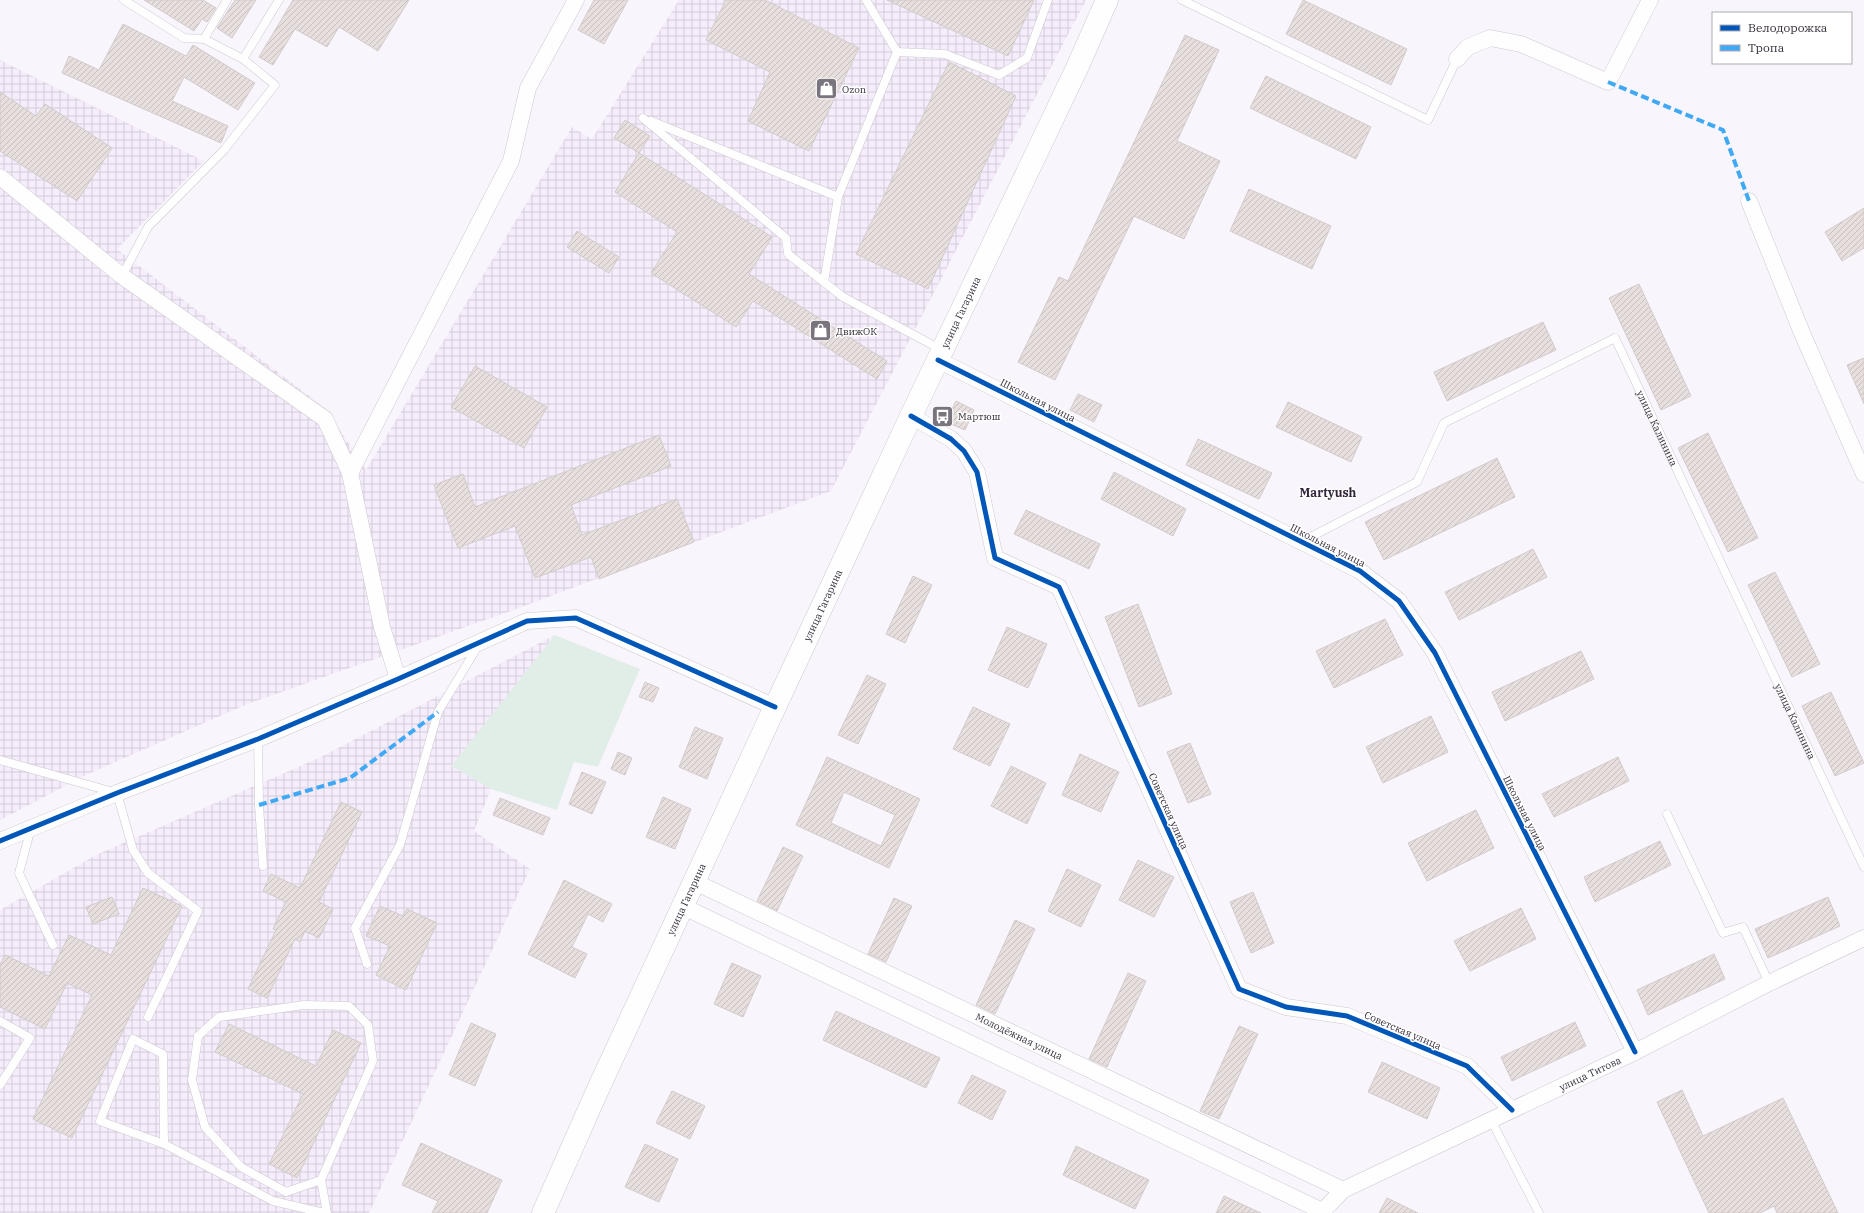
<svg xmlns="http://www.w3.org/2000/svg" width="1864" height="1213" font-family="'IBM Plex Serif',serif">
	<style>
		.industrial { fill: url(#industrial-grid) }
		.green { fill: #e1eee8 }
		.building { fill: url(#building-hatch); stroke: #d3cacb; fill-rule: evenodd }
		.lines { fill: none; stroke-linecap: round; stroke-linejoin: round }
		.service-casing { stroke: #cec8d1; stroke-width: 9 }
		.minor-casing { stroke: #cec8d1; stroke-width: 17 }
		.secondary-casing { stroke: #cec8d1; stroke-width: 23 }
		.service { stroke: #fefeff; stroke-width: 8 }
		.minor { stroke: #fefeff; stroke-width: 16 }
		.secondary { stroke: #fefeff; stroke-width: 22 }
		.quiet { stroke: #3fa9f5; stroke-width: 4; stroke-dasharray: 8 4; stroke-linecap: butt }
		.cycleway-casing { stroke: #fff; stroke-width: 8 }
		.cycleway { stroke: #0057b8; stroke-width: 5 }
		.labels { text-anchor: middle; stroke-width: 3; stroke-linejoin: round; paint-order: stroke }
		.poi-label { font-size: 10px; fill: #352e3a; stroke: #fff; text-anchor: start }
		.street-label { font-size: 10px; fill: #352e3a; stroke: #fff }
		.quarter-label { font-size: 12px; font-weight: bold; fill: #32243b; stroke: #fff }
	</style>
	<defs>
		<pattern id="industrial-grid" width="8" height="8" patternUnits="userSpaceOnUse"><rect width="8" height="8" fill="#f6edfc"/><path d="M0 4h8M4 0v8" fill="none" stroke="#d4ccd9"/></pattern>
		<pattern id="building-hatch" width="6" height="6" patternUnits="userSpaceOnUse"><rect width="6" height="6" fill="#e7dede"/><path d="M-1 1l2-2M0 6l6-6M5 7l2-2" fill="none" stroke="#c7bfbf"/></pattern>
	</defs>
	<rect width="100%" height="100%" fill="#f9f5fc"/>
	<path class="industrial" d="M679,0H1086L831,491L511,611L245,705L88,774L0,820V60L204,161L117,249L326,409L366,470L572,127L592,139Z
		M555,635L452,766L491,789L474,831L530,869L369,1213H0V910L96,855L321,757Z"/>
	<path class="green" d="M555,635L640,669L598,767L574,762L557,810L491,789L451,766Z"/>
	<path class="building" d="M144,0H203L216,8L207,22L202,19L194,31Z
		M235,0H256L232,38L217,28Z
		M293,0H409L378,51L339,27L327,47L295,29L273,65L259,57Z
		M594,0H628L604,44L578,30Z
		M726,0H765L859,48L809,151L748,121L770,72L706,40Z
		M887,0H1034L1008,56Z
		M1303,0L1407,49L1391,85L1286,34Z
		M123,24L186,56L193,45L255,83L238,110L184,77L172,101L228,126L221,143L62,73L69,56L99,70Z
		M1185,35L1219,50L1177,141L1220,161L1184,239L1134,216L1055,380L1018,362L1059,277L1068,281Z
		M949,62L1016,96L928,289L856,254Z
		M1266,76L1371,127L1356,159L1250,108Z
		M0,92L36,116L45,104L112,148L77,201L0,151Z
		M625,120L650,136L639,153L614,138Z
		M639,153L772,237L749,274L887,361L877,379L753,301L736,327L651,273L677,232L615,192Z
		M1249,189L1331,226L1312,269L1230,231Z
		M1864,208V248L1842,261L1825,232Z
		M577,231L619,257L609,273L567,247Z
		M1639,284L1691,396L1661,410L1609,298Z
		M1543,322L1556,350L1447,401L1434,372Z
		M1864,358V404L1847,365Z
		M475,366L547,407L524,448L451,407Z
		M1078,394L1102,405L1094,422L1070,410Z
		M956,401L974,410L965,430L946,422Z
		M1288,402L1362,437L1351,462L1276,427Z
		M1708,433L1758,538L1728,552L1678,448Z
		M659,435L671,466L571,505L582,535L677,499L694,542L599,579L591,557L535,578L515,526L458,548L434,485L463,474L475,507Z
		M1198,439L1272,473L1259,499L1186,465Z
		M1497,458L1515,497L1384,560L1365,522Z
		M1114,472L1186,509L1173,536L1101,499Z
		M1026,510L1100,544L1089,569L1014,534Z
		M1533,549L1547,577L1459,620L1445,592Z
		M1775,572L1820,664L1792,677L1748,585Z
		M913,576L932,585L905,643L886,634Z
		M1138,604L1172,694L1139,707L1105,617Z
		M1385,619L1403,655L1334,688L1316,651Z
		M1007,627L1047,644L1028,688L988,670Z
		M1581,651L1594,679L1505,721L1492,692Z
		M867,675L886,684L858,744L838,735Z
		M645,682L659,688L653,702L639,697Z
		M1831,692L1864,763L1835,776L1802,706Z
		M973,707L1010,724L990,766L953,749Z
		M1431,716L1448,752L1383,783L1366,747Z
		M695,727L723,738L707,779L679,767Z
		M1190,743L1211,794L1188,803L1167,752Z
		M618,752L632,758L625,775L611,769Z
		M1080,754L1119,772L1101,812L1062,795Z
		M827,757L920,799L889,868L796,825ZM844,792L895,815L881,846L831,823Z
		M1618,757L1629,781L1554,817L1542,794Z
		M1011,766L1046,783L1027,824L991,806Z
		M582,772L606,782L592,814L569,804Z
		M663,797L691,809L675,849L646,837Z
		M500,798L550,818L543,835L493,815Z
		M341,802L362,812L319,902L333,909L319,938L305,931L300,942L295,939L267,998L248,989L276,930L273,929L286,902L263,891L271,874L300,888Z
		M1476,810L1494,848L1427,881L1408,843Z
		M1660,841L1671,865L1595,902L1584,877Z
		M783,847L803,856L777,911L757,901Z
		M1138,860L1174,877L1154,917L1119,900Z
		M1067,869L1101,885L1081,927L1048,911Z
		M564,880L612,904L603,922L588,914L572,947L587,954L575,978L528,954Z
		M143,888L182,906L72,1138L33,1119L92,995L67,983L45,1029L0,1007V965L5,955L49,976L69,935L111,955Z
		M1253,892L1274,943L1251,953L1230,902Z
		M112,897L119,914L93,924L86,907Z
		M1828,897L1840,926L1768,958L1755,929Z
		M894,898L912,906L886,962L868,954Z
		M380,906L403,916L407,909L437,923L406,990L376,975L390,946L366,936Z
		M1521,908L1536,939L1470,971L1454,941Z
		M1015,920L1035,929L995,1014L976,1005Z
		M1714,954L1725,979L1648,1015L1637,990Z
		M732,963L761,976L743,1017L714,1004Z
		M1128,973L1146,981L1107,1067L1089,1059Z
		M836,1011L940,1058L926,1088L823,1040Z
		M1575,1022L1586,1046L1512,1081L1501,1057Z
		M471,1023L496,1034L475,1086L449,1075Z
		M229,1024L316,1066L333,1030L361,1043L297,1178L269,1164L303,1094L215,1052Z
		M1239,1026L1258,1034L1219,1119L1200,1111Z
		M1382,1062L1440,1088L1427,1119L1368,1092Z
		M972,1075L1006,1091L992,1120L958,1103Z
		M1682,1090L1703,1136L1783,1098L1838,1213H1777L1774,1206L1760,1213H1709L1657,1102Z
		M672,1091L705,1106L690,1139L656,1123Z
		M421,1143L502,1180L487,1213H432L438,1201L402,1185Z
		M645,1144L678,1159L659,1202L625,1187Z
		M1076,1146L1149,1180L1135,1209L1063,1175Z
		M1224,1196L1261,1213H1216Z
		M1387,1198L1418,1213H1379Z"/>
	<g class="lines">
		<defs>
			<g id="service">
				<path d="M124,0L184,38L204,39L243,59"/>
				<path d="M866,0L897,52L838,197L824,282L843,297L942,350"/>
				<path d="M1182,0L1428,120L1457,59"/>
				<path d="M204,39L227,0"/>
				<path d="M897,52L945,54L999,75L1027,58L1048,0"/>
				<path d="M643,118L786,238L788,254L824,282"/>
				<path d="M651,121L838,197"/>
				<path d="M122,276L148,227L224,150L275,85L243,59L279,0"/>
				<path id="s1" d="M1301,542L1417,482L1444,423L1615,338L1864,867"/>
				<path d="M258,739L259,805L263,866"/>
				<path d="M0,760L117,793L133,850L148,873L198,911L148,1017"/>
				<path d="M1667,814L1723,933L1743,927L1769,983"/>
				<path d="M31,828L19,873L53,945"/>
				<path d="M367,964L355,928L400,845L438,712L478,646"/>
				<path d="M0,1021L30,1038L0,1085"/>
				<path d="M1491,1120L1539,1213"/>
				<path d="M164,1144L163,1054L133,1039L100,1121L164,1144L273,1201L324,1213"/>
				<path d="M321,1180L286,1192L241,1167L205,1127L192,1080L198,1036L219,1017L304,1005L349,1006L368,1025L373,1061L321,1180L327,1213"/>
			</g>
			<g id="minor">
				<path d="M1457,59L1468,47L1490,38L1521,44L1608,82L1650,0"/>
				<path d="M0,177L122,276L325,419L350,473L382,627L398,679"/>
				<path d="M1749,201L1802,333L1864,474"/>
				<path d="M938,360L1360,571L1399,601L1435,653L1635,1052"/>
				<path d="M911,416L951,439L964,451L977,472L995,558L1059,587L1239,989L1286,1007L1347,1016L1467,1066L1512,1110"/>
				<path d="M350,473L511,161L528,88L576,0"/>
				<path d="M0,841L117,793L258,739L398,679L527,621L576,618L775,707"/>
				<path id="s2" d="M695,882L1343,1190"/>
				<path d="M684,907L1322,1211"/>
				<path id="s3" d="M1321,1213L1343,1190L1635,1052L1769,983L1864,938"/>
			</g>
			<g id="secondary">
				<path id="s4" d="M543,1213L599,1087L775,707L911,416L1077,68L1107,0"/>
			</g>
		</defs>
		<use href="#service" class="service-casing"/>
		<use href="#minor" class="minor-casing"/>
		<use href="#secondary" class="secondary-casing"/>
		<use href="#service" class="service"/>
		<use href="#minor" class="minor"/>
		<use href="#secondary" class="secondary"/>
		<path class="quiet" d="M1608,82L1723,130L1749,201
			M259,805L350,778L438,712"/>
		<defs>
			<path id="cycleway" d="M938,360L1360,571L1399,601L1435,653L1635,1052
				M911,416L951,439L964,451L977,472L995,558L1059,587L1239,989L1286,1007L1347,1016L1467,1066L1512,1110
				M0,841L117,793L258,739L398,679L527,621L576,618L775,707"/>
		</defs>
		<use href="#cycleway" class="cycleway-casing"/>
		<use href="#cycleway" class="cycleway"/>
	</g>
	<defs>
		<symbol id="shop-square" viewBox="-11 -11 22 22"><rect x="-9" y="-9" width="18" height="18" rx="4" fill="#7a747e" stroke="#fff"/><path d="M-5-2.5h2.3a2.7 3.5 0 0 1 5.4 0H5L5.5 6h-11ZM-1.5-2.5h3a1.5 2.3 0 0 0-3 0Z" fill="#fff"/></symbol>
		<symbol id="bus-square" viewBox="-11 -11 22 22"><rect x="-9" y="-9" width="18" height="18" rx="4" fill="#7a747e" stroke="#fff"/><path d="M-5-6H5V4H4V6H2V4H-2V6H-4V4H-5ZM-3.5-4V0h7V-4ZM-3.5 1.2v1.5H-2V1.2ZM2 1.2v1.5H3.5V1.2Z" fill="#fff"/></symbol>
	</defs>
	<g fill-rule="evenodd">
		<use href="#shop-square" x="814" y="76" width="25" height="25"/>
		<use href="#shop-square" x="808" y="318" width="25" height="25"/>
		<use href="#bus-square" x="930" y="404" width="25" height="25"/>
	</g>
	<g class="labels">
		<g class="poi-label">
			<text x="842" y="93">Ozon</text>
			<text x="836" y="335">ДвижОК</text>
			<text x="958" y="420">Мартюш</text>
		</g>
		<g class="street-label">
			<text dy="4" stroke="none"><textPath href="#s4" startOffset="993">улица Гагарина</textPath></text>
			<text transform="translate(1038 400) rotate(27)" y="4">Школьная улица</text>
			<text dy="4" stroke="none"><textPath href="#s1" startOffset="486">улица Калинина</textPath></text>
			<text transform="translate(1328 545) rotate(27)" y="4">Школьная улица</text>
			<text dy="4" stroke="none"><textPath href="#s4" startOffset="669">улица Гагарина</textPath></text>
			<text dy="4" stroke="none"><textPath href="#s1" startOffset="810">улица Калинина</textPath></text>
			<text transform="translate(1169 811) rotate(66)" y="4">Советская улица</text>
			<text transform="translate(1525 813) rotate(63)" y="4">Школьная улица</text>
			<text dy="4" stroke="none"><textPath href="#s4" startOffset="345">улица Гагарина</textPath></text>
			<text transform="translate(1403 1030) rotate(23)" y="4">Советская улица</text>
			<text dy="4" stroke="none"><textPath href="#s2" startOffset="359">Молодёжная улица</textPath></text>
			<text dy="4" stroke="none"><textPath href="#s3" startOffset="305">улица Титова</textPath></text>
		</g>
		<g class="quarter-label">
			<text x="1328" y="497">Martyush</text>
		</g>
	</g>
	<rect x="1712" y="12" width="140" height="52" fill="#ffffff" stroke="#aeabb0"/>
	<rect x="1720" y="25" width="20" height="6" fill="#0057b8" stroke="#aeabb0"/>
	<text x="1748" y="32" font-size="12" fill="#352e3a">Велодорожка</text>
	<rect x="1720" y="45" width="20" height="6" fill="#3fa9f5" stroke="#aeabb0"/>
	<text x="1748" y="52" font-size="12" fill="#352e3a">Тропа</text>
</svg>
